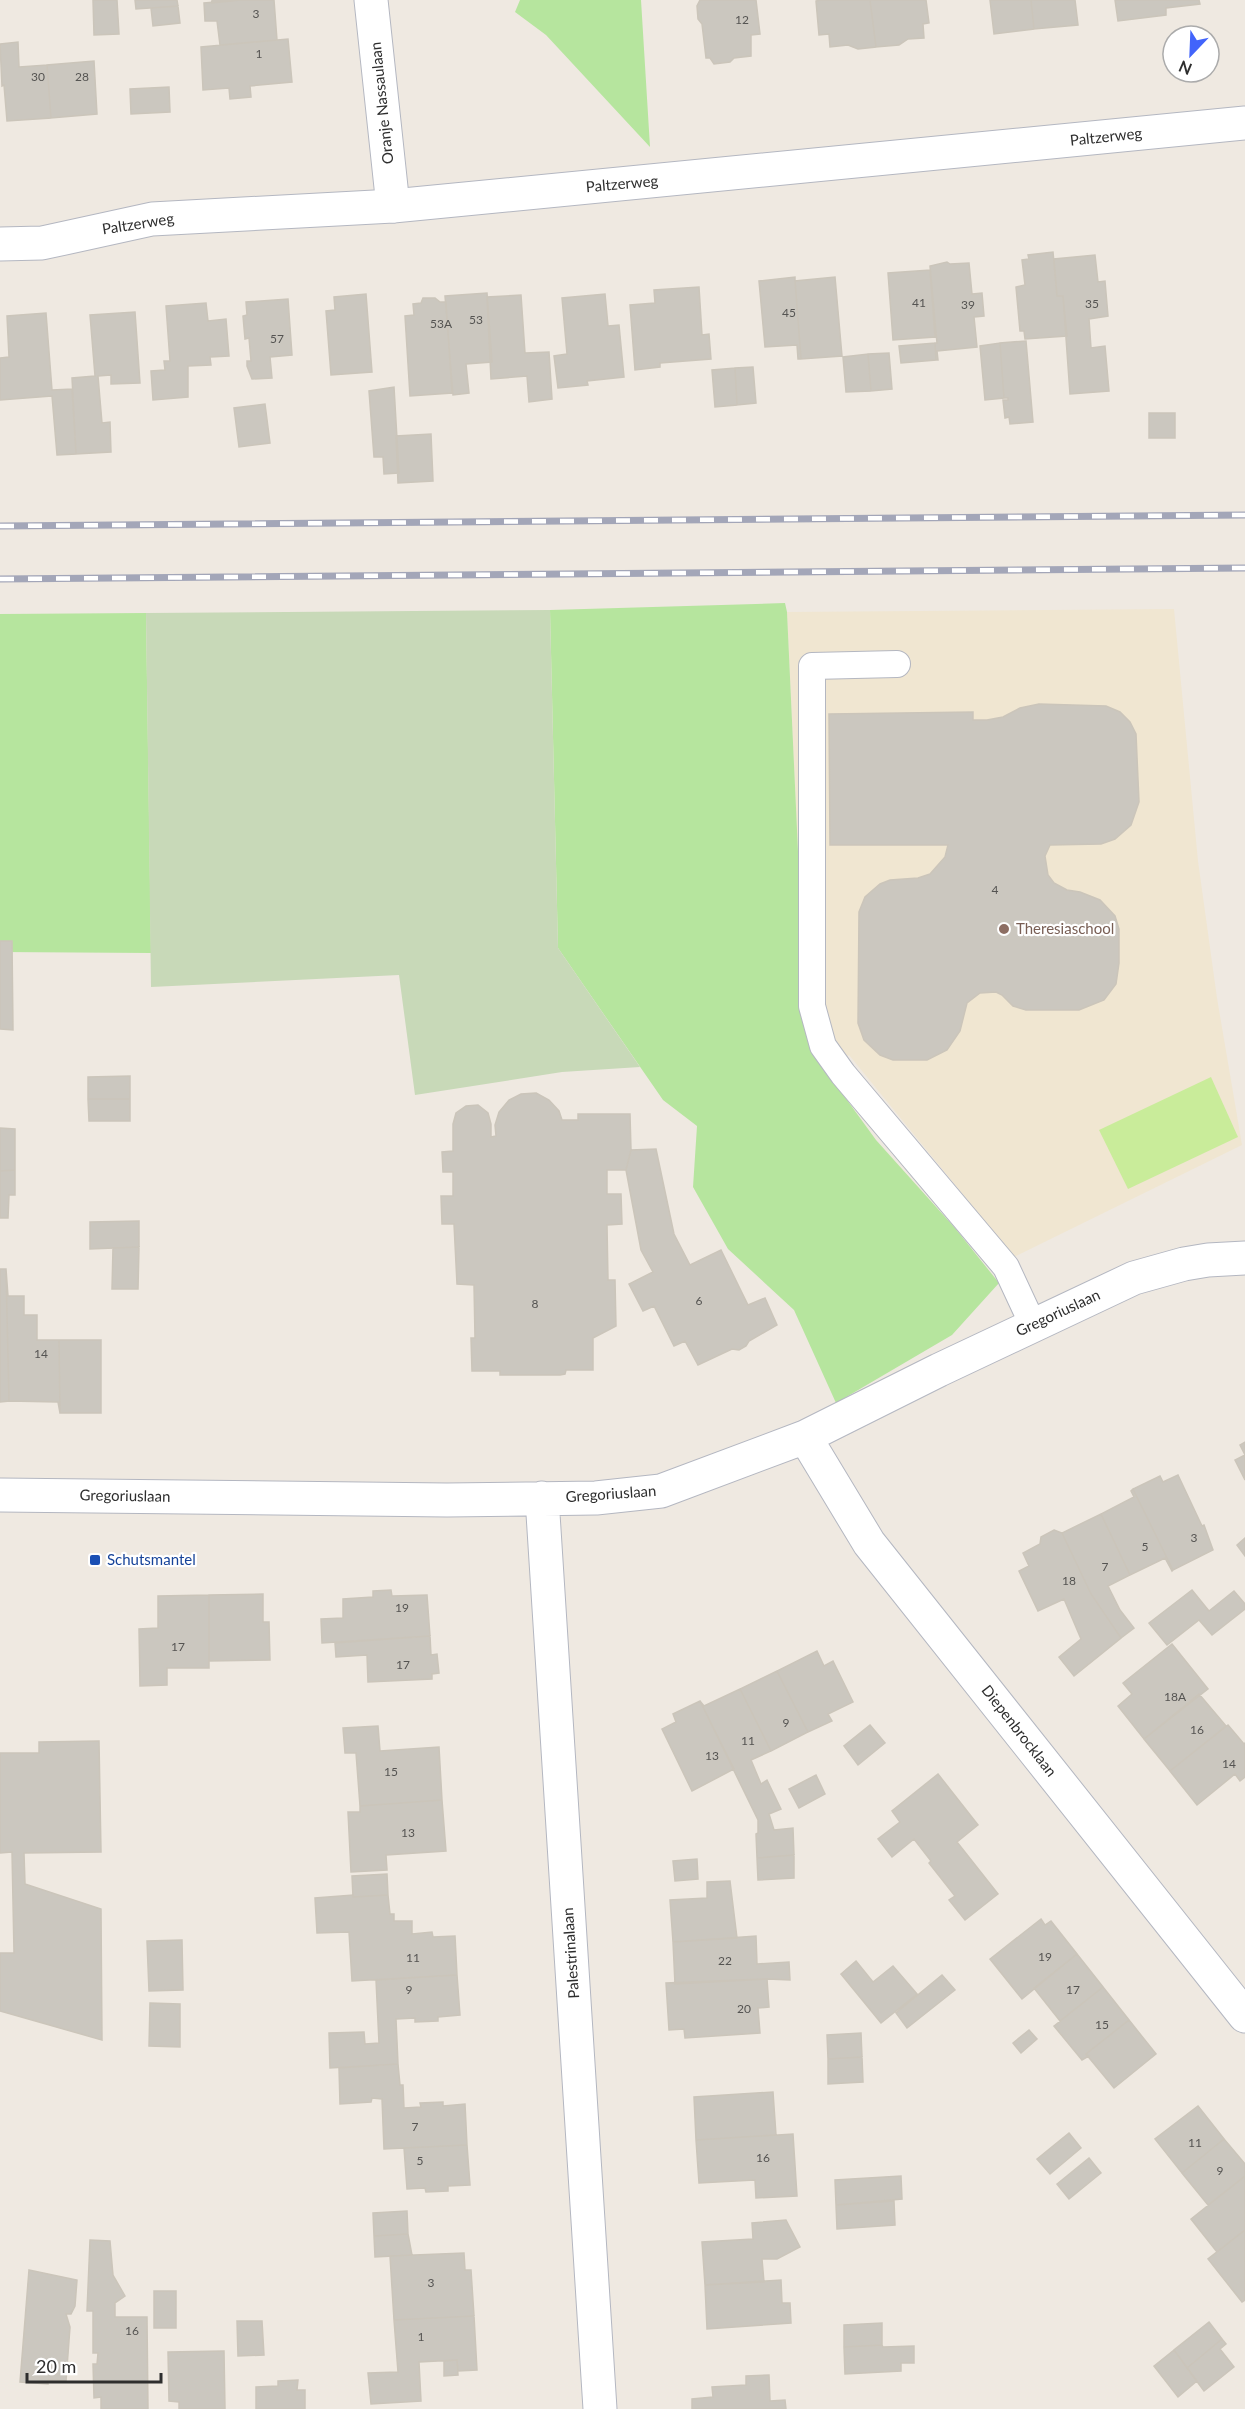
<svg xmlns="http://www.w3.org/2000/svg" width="1245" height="2409" font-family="Lato,sans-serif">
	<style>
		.education { fill: #f0e6d1 }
		.green { fill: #b6e59e }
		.cemetery { fill: #c8d9b8 }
		.pitch { fill: #c9ec9a }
		.building { fill: #cbc7bf; stroke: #cbc5ba; stroke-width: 1.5 }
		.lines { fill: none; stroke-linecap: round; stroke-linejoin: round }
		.service-casing { stroke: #b4b7c1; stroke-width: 28 }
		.minor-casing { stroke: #b4b7c1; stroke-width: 35 }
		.tertiary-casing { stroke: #b4b7c1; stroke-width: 35 }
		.service { stroke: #fff; stroke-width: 26 }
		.minor { stroke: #fff; stroke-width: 33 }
		.tertiary { stroke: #fff; stroke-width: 33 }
		.rail-casing { stroke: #a3a6b8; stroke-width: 7 }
		.rail { stroke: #fff; stroke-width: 4.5; stroke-dasharray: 14; stroke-linecap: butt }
		.education-dot { fill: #8d6e63; stroke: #fff; stroke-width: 2 }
		.transit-dot { fill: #1a4fb4; stroke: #fff; stroke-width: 2 }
		.labels { text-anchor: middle; stroke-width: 4.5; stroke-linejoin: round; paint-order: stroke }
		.number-label { font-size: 12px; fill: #555452 }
		.street-label { font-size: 15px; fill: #2e2e2e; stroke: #fff }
		.education-label { font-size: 15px; fill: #785e54; stroke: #fff; text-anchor: start }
		.transit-label { font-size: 15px; fill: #164399; stroke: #fff; text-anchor: start }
	</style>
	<rect width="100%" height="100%" fill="#efe9e1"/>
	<path class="education" d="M1174,609L1198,861L1217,998L1242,1145L1014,1257L849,1055L826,1071L806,1025L787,612Z"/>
	<path class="green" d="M520,0H641L650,147L546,35L515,12Z
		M785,603L787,612L806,1025L826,1071L876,1140L955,1228L999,1283L952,1335L836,1403L794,1310L728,1249L693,1187L697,1126L663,1100L558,948L550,610Z
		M146,613L151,953L0,952V614Z"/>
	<path class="cemetery" d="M550,610L558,948L640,1067L562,1072L415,1095L399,975L151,987L146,613Z"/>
	<path class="pitch" d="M1211,1077L1238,1137L1128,1189L1099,1130Z"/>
	<path class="building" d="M93,0H117L119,34L94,35Z
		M135,0H177L178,6L136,9Z
		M212,0H241L212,3Z
		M240,0H274L277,40L220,45L217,21H205L204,3Z
		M700,0H756L760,34L751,35V56L734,58L730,62L714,64L710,58H706L702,24L698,19L697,6Z
		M820,0H870L876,47L858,49L848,45L830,47L829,34L819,35L816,1Z
		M870,0H926L929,23L923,24L924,38L908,39L899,45L876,47Z
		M990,0H1031L1034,29L994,34Z
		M1031,0H1075L1078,25L1034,29Z
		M1115,0H1199L1200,4L1166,8V15L1118,21Z
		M178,6L180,23L153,26L151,8Z
		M288,39L292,82L250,86L251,97L230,99L229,88L203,90L201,47Z
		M18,42L19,67L47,65L51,118L7,121L4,85L2,86L0,44Z
		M94,61L97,114L51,118L47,65Z
		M169,87L170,112L131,114L130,89Z
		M1053,252L1057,296H1063L1067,336L1025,339L1024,331H1020L1016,287L1025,285L1022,260L1029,259L1028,255Z
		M1095,255L1098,282L1105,281L1108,316L1089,319L1091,348L1105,346L1109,391L1070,394L1063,296H1057L1054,259Z
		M947,262L950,264L969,263L972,294L982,293L984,316L974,317L977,347L937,351L938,360H936L935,343H937L930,266Z
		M930,270L935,337L893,340L888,273Z
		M795,277V281L801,359H798L797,345L765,347L759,281Z
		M835,277L842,356L801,359L795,281Z
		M699,287L702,335L709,334L711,359L660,363V367L635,370L630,305L655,303L654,290Z
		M487,293L492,362L466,364L469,393L453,395L445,296Z
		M366,294L372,372L331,375L326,311L335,310L334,297Z
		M605,294L608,326L619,325L624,377L587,381L588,385L558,388L554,356L567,354L562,298Z
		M521,295L525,353L549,352L552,399L529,402L527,376L491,379L487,297Z
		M423,298H435L440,302H446L452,393L410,396L405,316L414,315L413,304L421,303Z
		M288,299L292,355L270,357L272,378L252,379L247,366V361H251L249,338L245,339L243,316L247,315L246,302Z
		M206,303L208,321L226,319L229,356L210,357L211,365L188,366V397L153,400L151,371L165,370L164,361H170L166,306Z
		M135,312L140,383L111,384V375L98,376L102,423L110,422L111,452L76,454L72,378L95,376L90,315Z
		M46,313L52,390L72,389L76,454L57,455L52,396L0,400V358L9,357L7,316Z
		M1026,341L1033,422L1010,424L1009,417L1005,418L1003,400H1008V398H1004L1000,343Z
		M935,343L936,360L901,363L899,346Z
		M1000,343L1004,398L985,400L980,346Z
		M889,353L892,389L871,391L868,354Z
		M868,354L871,391L846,392L843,357Z
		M753,367L756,403L737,405L735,368Z
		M735,368L737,405L715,407L712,370Z
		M394,387L399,473L384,474L383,457H374L369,391Z
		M265,404L270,443L239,447L234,408Z
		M1149,413H1175V438H1149Z
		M431,434L433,481L398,483L396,436Z
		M1039,704L1106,706L1120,712L1130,722L1136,734L1139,802L1131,825L1115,839L1101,844L1050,845L1045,856L1048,875L1054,883L1067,890L1080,892L1100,900L1115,916L1119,929V963L1116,984L1104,1000L1079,1010H1026L1013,1006L1002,995L996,992L980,993L967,1003L960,1031L947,1050L927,1060H893L880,1055L864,1040L858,1023L859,912L865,897L880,884L890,880L918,878L930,874L945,857L948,845H830L829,714L973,712V720H987L1003,717L1020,708Z
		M0,941H12L13,1030L0,1029Z
		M130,1076V1099H88V1077Z
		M536,1093L549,1100L559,1111L562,1120H578V1114H630L631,1150L626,1170H607V1194H621L622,1224L607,1225L608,1280H615L616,1326L593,1338V1370H566L565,1374L560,1375H500V1371H472L471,1338H475L474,1285L457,1284L454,1224H442L441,1196H453V1172H443L442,1152L453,1151V1124L456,1113L466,1106L478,1105L488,1113L491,1124V1137L496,1136L495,1125L499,1112L509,1100L521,1094Z
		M88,1099H130V1121H89Z
		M0,1128L15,1129V1170L0,1171Z
		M656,1149L674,1234L690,1265L721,1250L748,1305L765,1298L777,1325L749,1341L746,1346L739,1350L732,1349L698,1365L685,1341L674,1346L654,1306L643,1311L629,1284L653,1272L641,1250L626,1170L631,1150Z
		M15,1170V1195H9L8,1218H0V1171Z
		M139,1221V1247L90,1249V1222Z
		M139,1247L138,1289H112L113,1248Z
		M0,1269H6L9,1401L0,1402Z
		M6,1269L8,1296H24V1315H37V1340H59L60,1413L58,1402L9,1401Z
		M59,1340H101V1413H60Z
		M1245,1442V1480L1235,1460L1245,1455L1240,1445Z
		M1178,1475L1202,1526L1204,1525L1213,1550L1173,1570L1133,1489L1160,1476L1163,1482Z
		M1133,1489L1173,1570L1172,1571L1165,1558L1130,1575L1101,1514L1134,1497L1131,1491Z
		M1101,1514L1130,1575L1108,1586L1120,1610L1134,1628L1121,1638L1091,1594L1062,1533Z
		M1054,1530L1062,1533L1091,1594L1121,1638L1074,1676L1059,1657L1081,1639L1064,1599L1038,1611L1019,1571L1029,1566L1023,1553L1040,1544L1041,1537Z
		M1245,1538V1556L1237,1545Z
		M391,1590L392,1596L427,1595L430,1636L322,1643L321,1619L343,1618V1599L373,1597V1591Z
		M1192,1590L1209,1611L1234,1591L1245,1604V1609L1212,1635L1199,1620L1167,1645L1149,1623Z
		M263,1594V1622H269L270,1660L209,1661V1595Z
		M209,1595V1668H167V1685L140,1686L139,1629L158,1628V1596Z
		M430,1636L431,1655L437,1654L439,1673L432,1674V1679L368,1682L367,1655L336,1657L335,1643Z
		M1172,1644L1208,1689L1144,1739L1118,1706L1132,1694L1123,1683Z
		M817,1651L824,1666L833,1661L853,1702L828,1714L832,1721L808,1732L777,1671Z
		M777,1671L808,1732L771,1751L740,1689Z
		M740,1689L771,1751L751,1760L761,1784L767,1780L781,1809L769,1814L774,1830L793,1828L794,1855L757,1858L756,1834L758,1833V1820L700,1701L704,1706Z
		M1199,1694L1226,1726L1170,1771L1144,1739Z
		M700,1701L734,1769L692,1791L662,1729L676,1722L673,1714Z
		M870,1725L885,1743L858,1765L844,1746Z
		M1228,1725L1244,1744L1245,1743V1777L1240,1781L1235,1774L1197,1805L1170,1771Z
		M378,1726L380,1751L439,1747L442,1800L360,1806L356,1753H345L343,1728Z
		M99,1741L101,1852L24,1853L25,1884L101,1909L102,2040L0,2011V1953H14L12,1852L0,1853V1753H39V1742Z
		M938,1774L978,1825L957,1842L998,1894L965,1920L949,1900L955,1896L929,1863L931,1861L914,1839L892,1857L878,1839L900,1822L892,1811Z
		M816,1775L825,1794L799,1808L789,1789Z
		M442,1800L446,1851L386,1855L387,1870L351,1872L348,1812H360V1806Z
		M794,1855V1878L758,1880L757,1858Z
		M697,1859L698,1879L675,1881L673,1861Z
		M387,1874L388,1895L353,1897L352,1876Z
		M730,1881L737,1938L673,1942L670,1900L707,1898V1882Z
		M353,1895V1897L388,1895L390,1914H394V1921H412V1934L432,1932L433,1937L455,1936L457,1975L352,1981L349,1932L317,1933L315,1898Z
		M1041,1919L1045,1925L1051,1921L1077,1954L1022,1999L990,1959Z
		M756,1936L757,1964L789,1962L790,1980L767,1979L675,1984L673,1942Z
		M182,1940L183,1990L149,1991L147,1941Z
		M1077,1954L1103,1987L1060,2021L1034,1988Z
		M856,1961L873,1982L893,1966L917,1994L881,2023L841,1974Z
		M457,1975L460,2015L438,2017V2021L415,2022V2018L396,2019L398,2064L330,2068L329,2033L364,2032L365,2044L379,2043L376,1980Z
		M942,1975L955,1990L907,2028L896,2013Z
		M767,1979L769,2007L758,2008L760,2033L685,2038L684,2029L669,2030L666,1983Z
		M1103,1987L1129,2020L1086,2054L1089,2056L1082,2060L1054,2026Z
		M150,2003L180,2004V2047L149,2046Z
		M1129,2020L1156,2054L1114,2088L1086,2054Z
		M1029,2030L1037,2039L1021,2053L1013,2043Z
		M861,2033L862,2057L828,2059L827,2035Z
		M862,2057L863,2082L828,2084V2059Z
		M398,2064L400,2085H403L404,2108L421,2107L420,2103L443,2102V2106L465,2104L467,2145L384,2149L382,2099L372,2098L371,2102L340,2104L339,2068Z
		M773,2092L776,2135L696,2140L694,2097Z
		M1198,2106L1224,2139L1182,2173L1155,2139Z
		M1069,2133L1081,2148L1050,2174L1037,2159Z
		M793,2134L797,2196L756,2198L755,2180L699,2183L696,2140Z
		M1224,2139L1245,2164V2176L1208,2205L1182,2173Z
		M467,2145L470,2185L448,2186V2191L426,2192L425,2188L407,2189L404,2148Z
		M1089,2158L1101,2173L1069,2199L1057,2184Z
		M901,2176L902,2199L836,2205L835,2180Z
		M1245,2176V2230L1217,2252L1191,2219Z
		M894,2201L895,2225L837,2229L836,2205Z
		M407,2211L408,2234L374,2236L373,2213Z
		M786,2220L800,2247L777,2259H762L764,2282L705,2285L702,2242L753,2239L752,2223Z
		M1245,2230V2300L1242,2302L1208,2259Z
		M408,2234L412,2255L375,2257L374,2236Z
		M90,2240L110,2241L113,2275L125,2296L115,2303V2317H147L148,2409H101V2397L94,2398L93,2364H97L98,2353H93V2311H87Z
		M464,2253L465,2270H471L474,2316L394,2320L390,2256Z
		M29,2270L77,2280L75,2306L71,2314H66L70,2327L66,2381L48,2380V2384L20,2382Z
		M781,2280L782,2303H790L791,2323L707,2329L705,2285Z
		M154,2291H176V2328H154Z
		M474,2316L477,2370L458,2371L457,2360L419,2362L421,2401L371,2404L368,2373L398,2372L394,2320Z
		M237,2321H262L264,2355L238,2356Z
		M1209,2322L1222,2339L1187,2368L1174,2350Z
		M882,2323V2345L844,2347V2325Z
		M1222,2339L1226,2344L1220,2349L1234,2367L1204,2391L1187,2368Z
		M882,2345L883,2347L914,2346V2363H901V2371L845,2374L844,2347Z
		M1174,2350L1197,2381L1178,2397L1154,2366Z
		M224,2351L225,2409H179V2402L169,2401L168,2352Z
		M457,2360L458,2375L444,2376V2361Z
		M769,2375L770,2401L785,2400L786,2409H692V2399L713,2397L712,2387L746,2385V2376Z
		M298,2380L297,2390H305V2409H256V2387L278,2386V2381Z"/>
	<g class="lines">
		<defs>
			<path id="service" d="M897,664L812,666V1006L823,1046L843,1074L1006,1267L1033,1325"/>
			<path id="minor" d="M371,0L393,206
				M805,1437L869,1543L1245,2016
				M0,1495L447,1500L596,1498L661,1491L805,1437L939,1370L1134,1278L1184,1264L1208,1260L1245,1258
				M542,1498L600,2409"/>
			<path id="tertiary" d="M0,244L42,243L152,219L393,206L1245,123"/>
		</defs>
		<use href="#service" class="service-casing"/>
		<use href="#minor" class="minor-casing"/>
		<use href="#tertiary" class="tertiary-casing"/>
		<use href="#service" class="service"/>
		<use href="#minor" class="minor"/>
		<use href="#tertiary" class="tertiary"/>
		<defs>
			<path id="rail" d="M0,526L1245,515
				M0,579L1245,568"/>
		</defs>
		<use href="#rail" class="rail-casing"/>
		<use href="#rail" class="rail"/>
	</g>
	<circle class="education-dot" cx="1004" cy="929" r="6"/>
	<rect class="transit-dot" x="89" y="1554" width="12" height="12" rx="3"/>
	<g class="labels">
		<g class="number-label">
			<text x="256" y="18">3</text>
			<text x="742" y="24">12</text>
			<text x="259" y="58">1</text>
			<text x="38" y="81">30</text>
			<text x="82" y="81">28</text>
			<text x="919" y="307">41</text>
			<text x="1092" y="308">35</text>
			<text x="968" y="309">39</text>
			<text x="789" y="317">45</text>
			<text x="476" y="324">53</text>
			<text x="441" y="328">53A</text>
			<text x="277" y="343">57</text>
			<text x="995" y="894">4</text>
			<text x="699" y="1305">6</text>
			<text x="535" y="1308">8</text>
			<text x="41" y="1358">14</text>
			<text x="1194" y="1542">3</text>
			<text x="1145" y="1551">5</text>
			<text x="1105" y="1571">7</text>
			<text x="1069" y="1585">18</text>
			<text x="402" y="1612">19</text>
			<text x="178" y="1651">17</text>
			<text x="403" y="1669">17</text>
			<text x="1175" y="1701">18A</text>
			<text x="786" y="1727">9</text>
			<text x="1197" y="1734">16</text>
			<text x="748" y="1745">11</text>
			<text x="712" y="1760">13</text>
			<text x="1229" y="1768">14</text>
			<text x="391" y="1776">15</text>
			<text x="408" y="1837">13</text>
			<text x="1045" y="1961">19</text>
			<text x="413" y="1962">11</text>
			<text x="725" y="1965">22</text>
			<text x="409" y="1994">9</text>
			<text x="1073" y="1994">17</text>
			<text x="744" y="2013">20</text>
			<text x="1102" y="2029">15</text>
			<text x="415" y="2131">7</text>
			<text x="1195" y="2147">11</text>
			<text x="763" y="2162">16</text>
			<text x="420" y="2165">5</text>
			<text x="1220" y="2175">9</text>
			<text x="431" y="2287">3</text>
			<text x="132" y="2335">16</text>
			<text x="421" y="2341">1</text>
		</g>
		<g class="street-label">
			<text transform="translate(382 103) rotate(-96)" y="5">Oranje Nassaulaan</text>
			<text transform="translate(1106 137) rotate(-6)" y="5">Paltzerweg</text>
			<text transform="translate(622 184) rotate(-5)" y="5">Paltzerweg</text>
			<text transform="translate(138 224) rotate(-9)" y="5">Paltzerweg</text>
			<text transform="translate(1058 1313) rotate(-25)" y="5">Gregoriuslaan</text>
			<text transform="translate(611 1494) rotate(-4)" y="5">Gregoriuslaan</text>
			<text transform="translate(125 1496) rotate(1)" y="5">Gregoriuslaan</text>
			<text transform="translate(1019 1731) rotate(52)" y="5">Diepenbrocklaan</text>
			<text transform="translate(571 1953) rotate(-94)" y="5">Palestrinalaan</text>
		</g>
		<g class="education-label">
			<text x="1016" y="934">Theresiaschool</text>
		</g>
		<g class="transit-label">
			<text x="107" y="1565">Schutsmantel</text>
		</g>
	</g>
	<g transform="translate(1191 54) rotate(203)"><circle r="28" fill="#ffffff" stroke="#ababab" stroke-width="1.5"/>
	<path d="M0-4.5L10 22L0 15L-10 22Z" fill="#4264fb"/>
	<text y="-9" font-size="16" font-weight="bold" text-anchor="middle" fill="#2e2e2e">N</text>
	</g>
	<path d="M27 2373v9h134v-9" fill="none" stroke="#2e2e2e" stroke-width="3"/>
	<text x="36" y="2373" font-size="18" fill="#2e2e2e" stroke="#ffffff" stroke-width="4.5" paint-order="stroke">20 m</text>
</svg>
